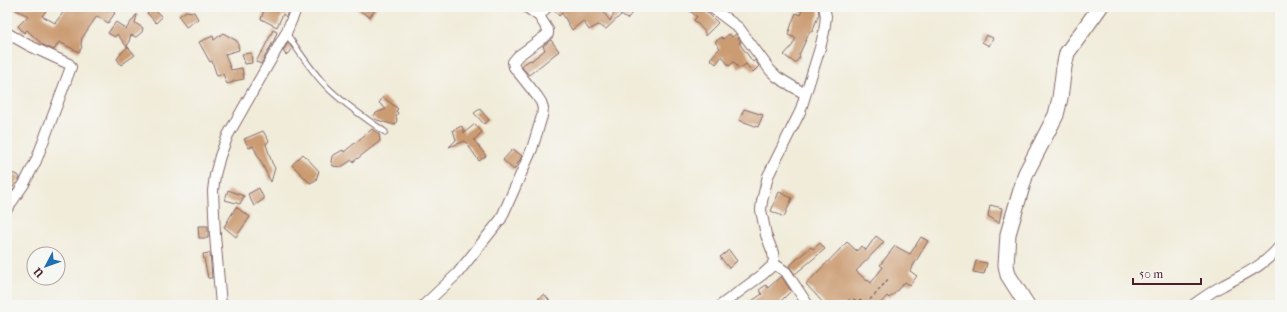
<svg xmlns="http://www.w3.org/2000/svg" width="1287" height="312" font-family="'IM FELL French Canon',serif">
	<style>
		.building { fill: #cb9b72 }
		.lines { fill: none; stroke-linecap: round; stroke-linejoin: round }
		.lane-casing { stroke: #846768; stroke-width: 7 }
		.street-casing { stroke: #846768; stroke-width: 12 }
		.secondary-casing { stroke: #846768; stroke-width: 17 }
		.path { stroke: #846768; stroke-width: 1.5; stroke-dasharray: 3 3; stroke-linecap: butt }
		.lane { stroke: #fff; stroke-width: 5 }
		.street { stroke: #fff; stroke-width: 10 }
		.secondary { stroke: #fff; stroke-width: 15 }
	</style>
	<rect width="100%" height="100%" fill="#f6f6f2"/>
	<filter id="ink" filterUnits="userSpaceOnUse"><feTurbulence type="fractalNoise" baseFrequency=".025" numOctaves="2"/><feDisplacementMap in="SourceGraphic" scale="8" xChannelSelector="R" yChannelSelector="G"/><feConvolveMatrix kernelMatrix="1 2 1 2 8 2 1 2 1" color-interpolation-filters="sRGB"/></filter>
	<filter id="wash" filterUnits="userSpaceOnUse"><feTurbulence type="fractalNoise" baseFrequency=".012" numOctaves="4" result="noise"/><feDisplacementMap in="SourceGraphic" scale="16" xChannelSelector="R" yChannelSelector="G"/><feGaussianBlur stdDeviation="0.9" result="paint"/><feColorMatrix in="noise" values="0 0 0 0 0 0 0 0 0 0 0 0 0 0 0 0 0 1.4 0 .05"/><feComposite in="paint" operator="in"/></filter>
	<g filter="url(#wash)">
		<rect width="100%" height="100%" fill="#f1ecda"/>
		<g id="blocks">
			<path class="building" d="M10,7H49L42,16L55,23L65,10L69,7H102L107,11L109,9L115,13L108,23L97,16L82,38L81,45L82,47L79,52L59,42L54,50L43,45L27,30L24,33L18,26L28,16Z
				M265,7H287L289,8L286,17L283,14L277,27L261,19Z
				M353,7H377L370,17Z
				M553,7H600L610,21L617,7H637L627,19L621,15L606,29L598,25L589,30L583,21L572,30L562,13L559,16L553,9Z
				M685,7H705L707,12L718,23L705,36V32L694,20L697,17Z
				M804,7H818L819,14L812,32L810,31L799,55L800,57L795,63L784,55L792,46L796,38L788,35L793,20L796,13L800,15Z
				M153,8L162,17L156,23L147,13Z
				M186,11L194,12L198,19L186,27L179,16Z
				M136,15H137L135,23L143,28L142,32L136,37L131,35L127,47L117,34L115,37L108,33L116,22L126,29Z
				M273,30L277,32L274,40L261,64L256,62L261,52H262Z
				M223,33L237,41L238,45L239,50L225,54L231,70L242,68L244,79L233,81L234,82L227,84L223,74L217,76L212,61L210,62L199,42L213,36L214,40Z
				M729,34L732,37L736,34L741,42L739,43L753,62L755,60L759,66L753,72L746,64L739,69L734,62L729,66L722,56L716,64L710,59L720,48L715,42L722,37L723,39Z
				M986,35L993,38L989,46L982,42Z
				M551,40L559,51L529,75L521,66L530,60L531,61L545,50L543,46Z
				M288,43L293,49L286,55L283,51Z
				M128,47L135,55L121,65L117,59L121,53Z
				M251,53L252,63L245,64L242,54Z
				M383,97L398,109L396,111L398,113L396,116L397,120L395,125L377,120L373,117L376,113L386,109L379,103Z
				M480,109L489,120L484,124L474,113Z
				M744,109L763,115L758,127L739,120Z
				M475,124L482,132L474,140L486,156L479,161L465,141L449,147L456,140L453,130L462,126L464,133Z
				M372,129L379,134L380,141L353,162L352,160L341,167L333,166L331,162L332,156L343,150L344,152Z
				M263,131L269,141L266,144L272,163L275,168L271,182L253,146L249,148L244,139Z
				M513,149L522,156L514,170L503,160Z
				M303,154L319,171L316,180L310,183L292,165Z
				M11,173L18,175L20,178L13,187L7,183Z
				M259,188L264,199L254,206L248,194Z
				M228,190L244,196L240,204L225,200Z
				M779,192L792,198L784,217L771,211Z
				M990,205L1002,208L999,223L988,216Z
				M236,207L250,217L236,237L224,227Z
				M198,226H208V238H199Z
				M876,236L884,242L856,271L867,281L868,280L871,283L883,267L880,265L895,246L910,254L921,237L928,241L910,271L917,276L910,285L905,282L894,294L889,298L887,296L879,305H825L806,284L847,242L857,251L861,246L866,250Z
				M820,243L825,249L795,274L789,266L811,247L813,249Z
				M729,250L737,261L729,268L720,257Z
				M210,253L212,278H208L203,254Z
				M976,261L987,263L984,274L973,272Z
				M781,276L791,291L780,302L782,305H746L762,294L759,290L766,285L768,288Z
				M544,294L553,305H531Z"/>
		</g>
	</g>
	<g filter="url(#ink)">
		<use href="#blocks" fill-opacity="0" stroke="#846768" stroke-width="1"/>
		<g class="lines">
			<defs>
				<path id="lane" d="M286,33C299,51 311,71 327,87C344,104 365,118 385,132"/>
				<path id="street" d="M526,7L539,16
					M711,7L739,28L770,70L777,77L805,94
					M7,33L28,45L69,64L71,67L36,161L24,184L7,209
					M773,263L786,272L808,305
					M221,305L215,235L213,191L215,175L220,156L228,135L286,33L297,7
					M424,305L457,274L501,219L532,149L542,116L543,108L541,102L537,96L514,67L513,62L518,56L548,34V30L539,16L547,7
					M721,305L762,275L772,266L774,260L773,253L766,235L761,210L762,201L768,176L800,112L820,48L824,32L826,16L824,7
					M1193,305C1202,299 1212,291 1222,286C1244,274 1263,267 1280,246"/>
				<path id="secondary" d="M1027,305L1008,275L1006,265L1008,234L1026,173L1056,115L1060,98L1064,67L1067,53L1100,7"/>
			</defs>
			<use href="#lane" class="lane-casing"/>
			<use href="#street" class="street-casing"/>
			<use href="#secondary" class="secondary-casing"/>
			<path class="path" d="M843,305L851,299L867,302L874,296L889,278"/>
			<use href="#lane" class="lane"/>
			<use href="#street" class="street"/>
			<use href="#secondary" class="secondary"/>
		</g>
	</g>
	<rect width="1287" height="312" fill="none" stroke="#f6f6f2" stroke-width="24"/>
	<g transform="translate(46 266) rotate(229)"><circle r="19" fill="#f6f6f2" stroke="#b1a0a2"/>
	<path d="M0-3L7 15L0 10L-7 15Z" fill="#1f6fb2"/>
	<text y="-6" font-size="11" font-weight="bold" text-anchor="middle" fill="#4a1f2b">U</text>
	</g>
	<path d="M1133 278v6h68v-6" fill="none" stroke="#4a1f2b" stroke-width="2"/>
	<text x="1139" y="278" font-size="12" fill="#4a1f2b" stroke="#f6f6f2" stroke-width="3" paint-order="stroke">50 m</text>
</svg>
